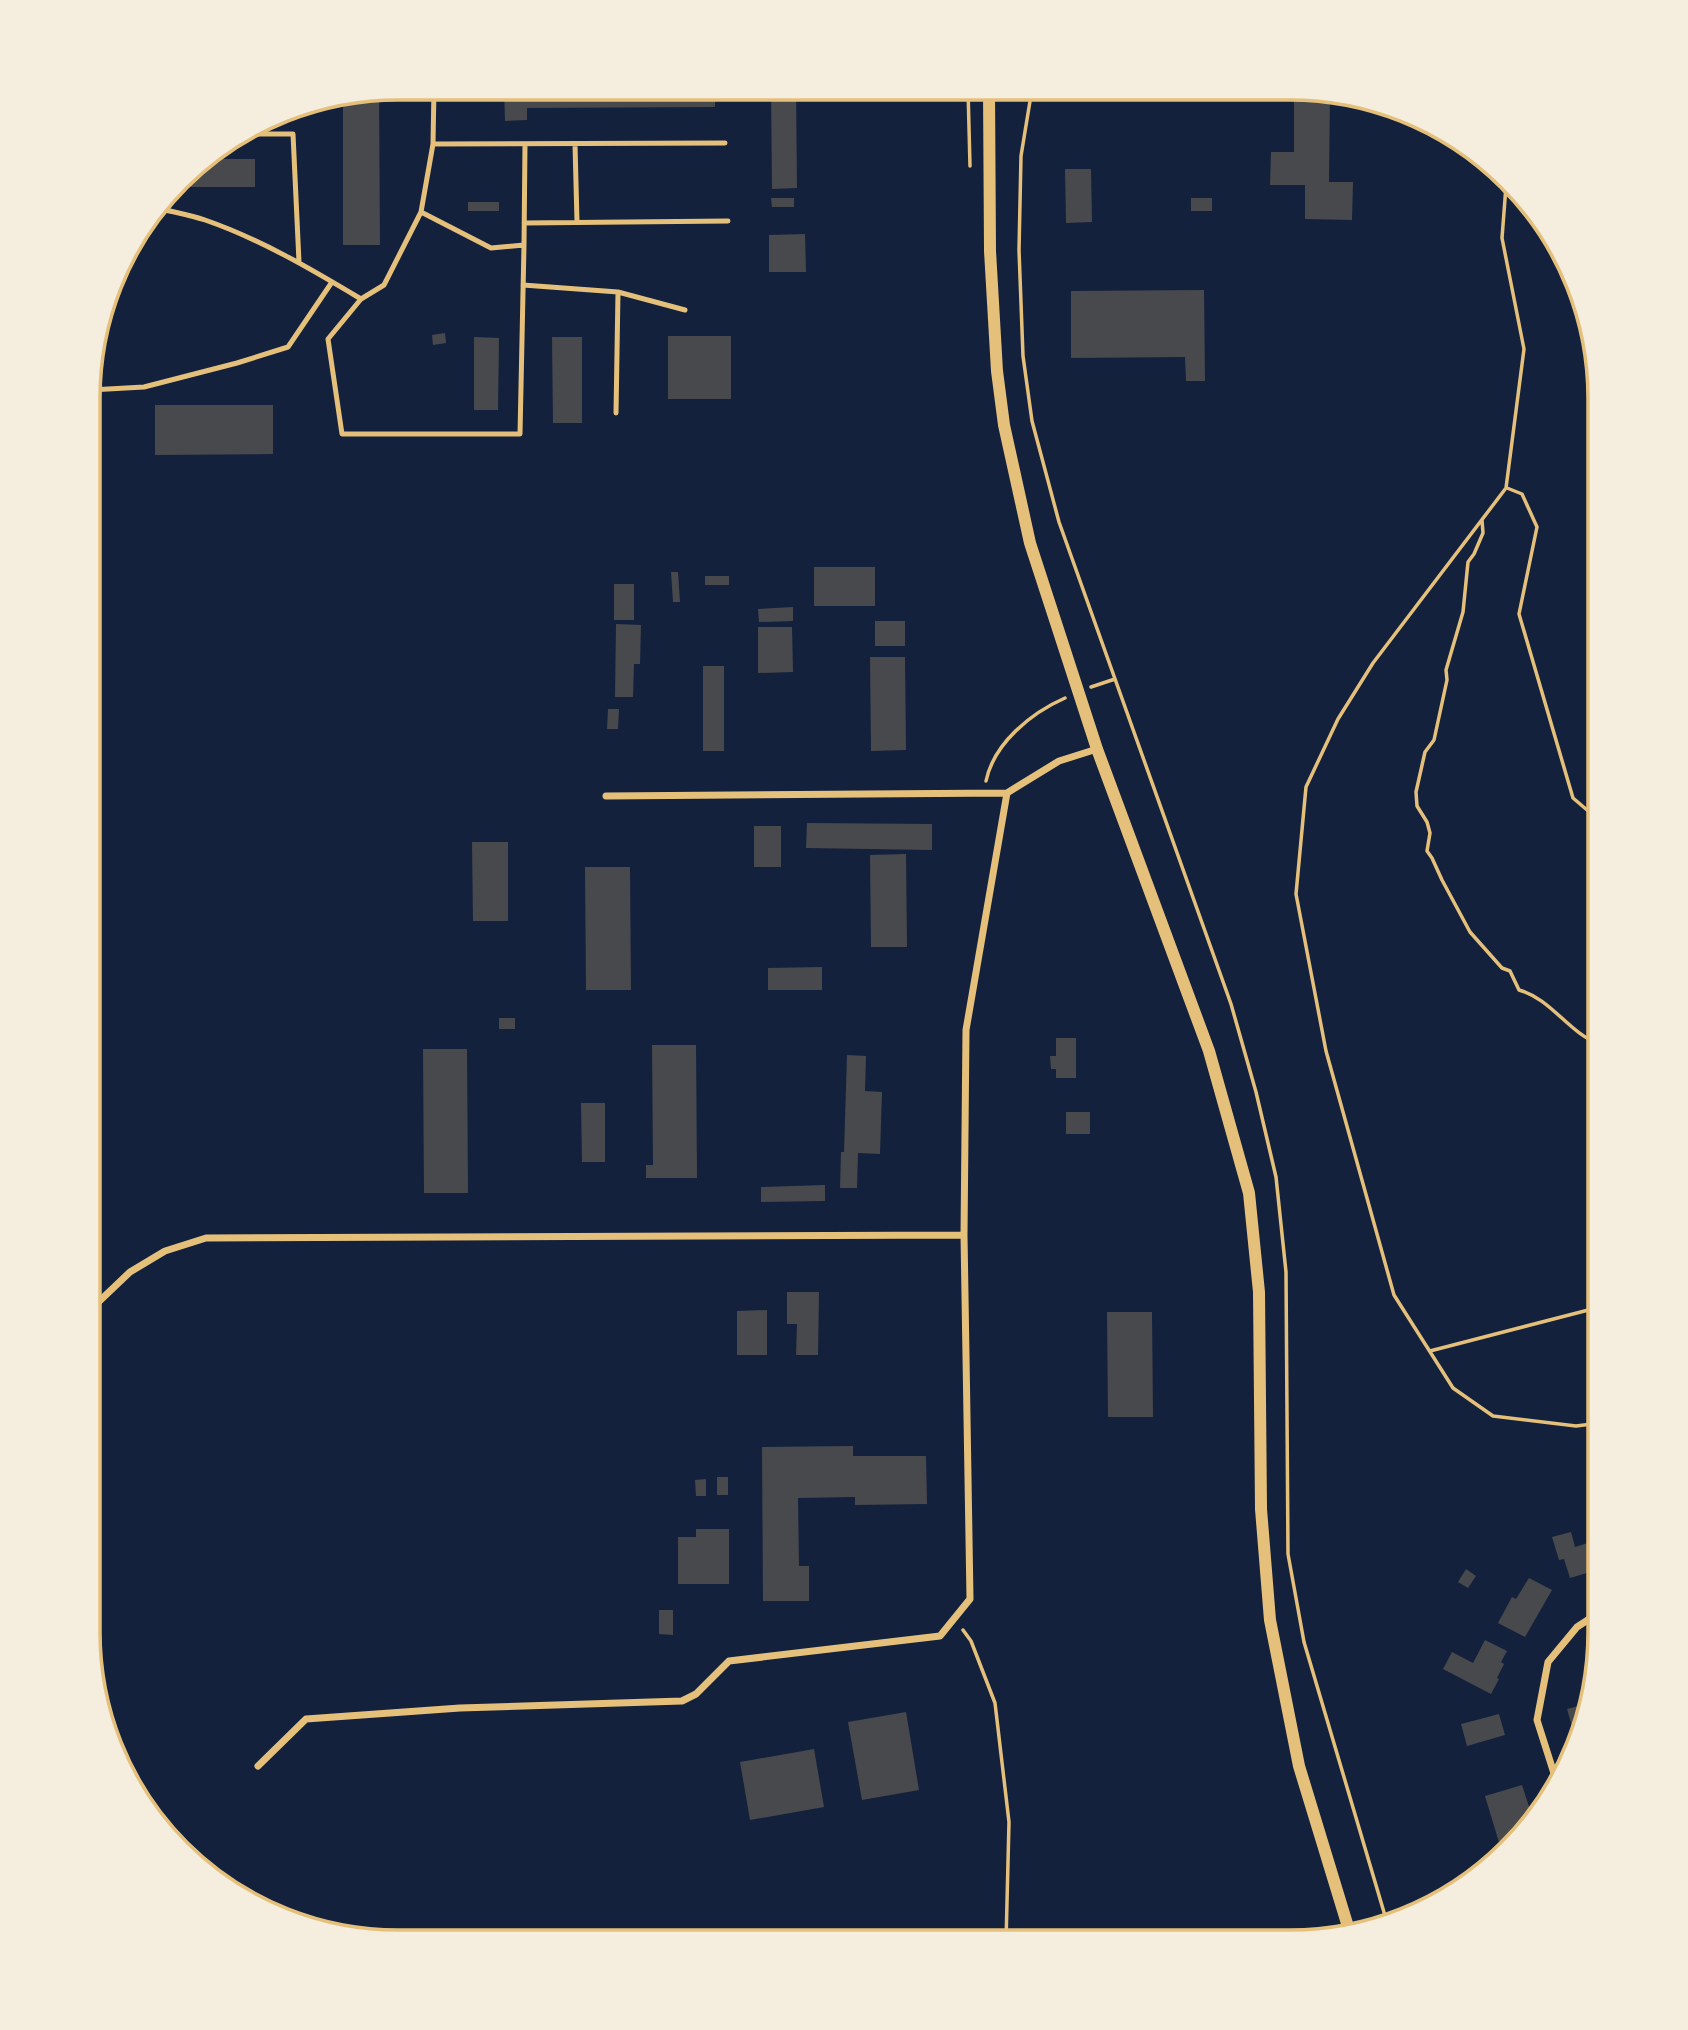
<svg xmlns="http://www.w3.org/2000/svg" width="1688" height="2030" font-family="'Fira Sans',sans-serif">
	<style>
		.building { fill: #48494c }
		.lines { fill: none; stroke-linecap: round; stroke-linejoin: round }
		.path { stroke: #e5c07b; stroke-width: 3.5 }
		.service { stroke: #e5c07b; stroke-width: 5 }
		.minor { stroke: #e5c07b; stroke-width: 7 }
		.tertiary { stroke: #e5c07b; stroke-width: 12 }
		.rim { fill: none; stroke: #e5c07b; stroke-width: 3.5 }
	</style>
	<rect width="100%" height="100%" fill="#14213d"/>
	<path class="building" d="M504,88H715V107L527,108V120L505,121Z
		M771,89H796L797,188L772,189Z
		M1294,90H1330L1329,182H1353L1352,220L1305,219V185H1270L1271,152H1294Z
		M379,91L380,245H343V97Z
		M202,159H255V187H174L193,164Z
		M1065,169H1091L1092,222L1066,223Z
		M771,198H794V207H772Z
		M1191,198H1212V211H1191Z
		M468,202H499V211H468Z
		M805,234L806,272H769V235Z
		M1204,290L1205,381H1186L1185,357L1071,358V291Z
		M445,333L446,343L433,345L432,335Z
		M668,336H731V399H668Z
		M474,337L499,338L498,410H474Z
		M552,337H582V423H553Z
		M155,405H273V454L155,455Z
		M814,567H875V606H814Z
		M671,572H678L680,602H673Z
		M705,576H729V585H705Z
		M614,584H634V620H614Z
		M793,607V621L759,622L758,609Z
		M875,621H905V646H875Z
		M616,624L641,625L640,664H634L633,697H615Z
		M758,627H792L793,672L758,673Z
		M870,657H905L906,750L871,751Z
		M703,666H724V751H703Z
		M608,709H619L618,729H607Z
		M807,823L932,824V850L806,848Z
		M754,826H781V867H754Z
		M472,842H508V921H473Z
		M906,854L907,947H871L870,855Z
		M585,867H630L631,990H586Z
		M822,967V990H768V968Z
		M499,1018H515V1029H499Z
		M1056,1038H1076V1078H1056V1069H1051L1050,1056H1056Z
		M652,1045H696L697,1178H646V1165H653Z
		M423,1049H467L468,1193H424Z
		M847,1055L866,1056L865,1091L882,1092L880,1154L858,1153L857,1188H840L841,1152H844Z
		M581,1103H605V1162H582Z
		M1066,1112H1090V1134H1066Z
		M825,1185V1201L761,1202V1187Z
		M787,1292H819L818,1355H796L797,1324H787Z
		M767,1310V1355H737V1311Z
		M1107,1312H1152L1153,1417H1108Z
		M853,1446V1456H926L927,1504L855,1505V1497L798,1498L799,1566H809V1601H763L762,1447Z
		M717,1477H728V1495H717Z
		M706,1479V1496H696L695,1480Z
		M696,1529H729V1584H678V1537H696Z
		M1571,1532L1575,1547L1598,1540L1600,1569L1570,1578L1564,1559L1559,1560L1552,1537Z
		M1466,1569L1476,1576L1468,1588L1458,1582Z
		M1529,1578L1552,1590L1525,1637L1498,1623L1512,1597L1516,1599Z
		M659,1610H673V1635L659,1634Z
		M1485,1640L1507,1651L1501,1662L1504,1664L1497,1678L1499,1679L1491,1694L1443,1669L1452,1652L1473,1663Z
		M1590,1703L1585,1726L1573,1730L1567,1709Z
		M906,1712L919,1790L862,1800L848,1722Z
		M1499,1714L1505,1735L1467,1746L1461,1724Z
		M814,1749L824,1807L750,1820L740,1762Z
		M1522,1785L1533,1819L1501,1849L1485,1796Z"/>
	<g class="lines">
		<path class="path" d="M968,89L970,166
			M1032,89L1021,156L1019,250L1023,356L1032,421L1059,522L1231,1004L1256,1092L1276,1177L1286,1272L1288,1554L1304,1642L1386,1919
			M1506,186L1502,238L1524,349L1506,488L1373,663L1338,719L1306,787L1296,894L1326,1051L1394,1295L1453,1388L1493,1416L1576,1426L1600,1423
			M1507,488L1522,494L1537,527L1519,614L1573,798L1600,821
			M1482,520L1483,533L1474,554L1468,562L1463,612L1446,670L1447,680L1434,740L1425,752L1416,792L1417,806L1427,822L1430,833L1427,851L1432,858L1442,880L1470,932L1502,968L1510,971L1519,990C1552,999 1569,1034 1600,1044
			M1091,687L1115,679
			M986,781C994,743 1031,713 1065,698
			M1430,1351L1600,1307
			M963,1630L971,1641L995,1703L1009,1822L1006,1942"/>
		<path class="service" d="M245,134H293L299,262
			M433,144L725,143
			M575,144L577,222
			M157,208C173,212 190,215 205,220C260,239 311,269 361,299L384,285L421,212L433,144L434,88
			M421,212L491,248L524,245L525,144
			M524,223L728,221
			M523,285L618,292L685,310
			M361,299L328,339L342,434H520L524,245
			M90,390L144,387L237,363L288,347L332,282
			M616,413L618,292"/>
		<path class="minor" d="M606,796L1007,793L1059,761L1097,749
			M88,1312L130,1272L165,1251L206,1238L964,1235
			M258,1766L306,1719L460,1708L682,1701L696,1694L729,1661L940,1636L970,1599L964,1235L966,1030L1007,793
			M1558,1786L1537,1720L1548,1662L1577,1627L1600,1612"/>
		<path class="tertiary" d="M989,89L990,251L997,371L1004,425L1030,543L1097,749L1209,1051L1249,1193L1259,1292L1261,1509L1270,1620L1299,1766L1349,1930"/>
	</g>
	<path d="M0 0H1688V2030H0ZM398 100H1290A298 298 0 0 1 1588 398V1632A298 298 0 0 1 1290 1930H398A298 298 0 0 1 100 1632V398A298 298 0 0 1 398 100Z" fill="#f5edde" fill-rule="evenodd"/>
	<path class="rim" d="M398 100H1290A298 298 0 0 1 1588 398V1632A298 298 0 0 1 1290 1930H398A298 298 0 0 1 100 1632V398A298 298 0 0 1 398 100Z"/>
</svg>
